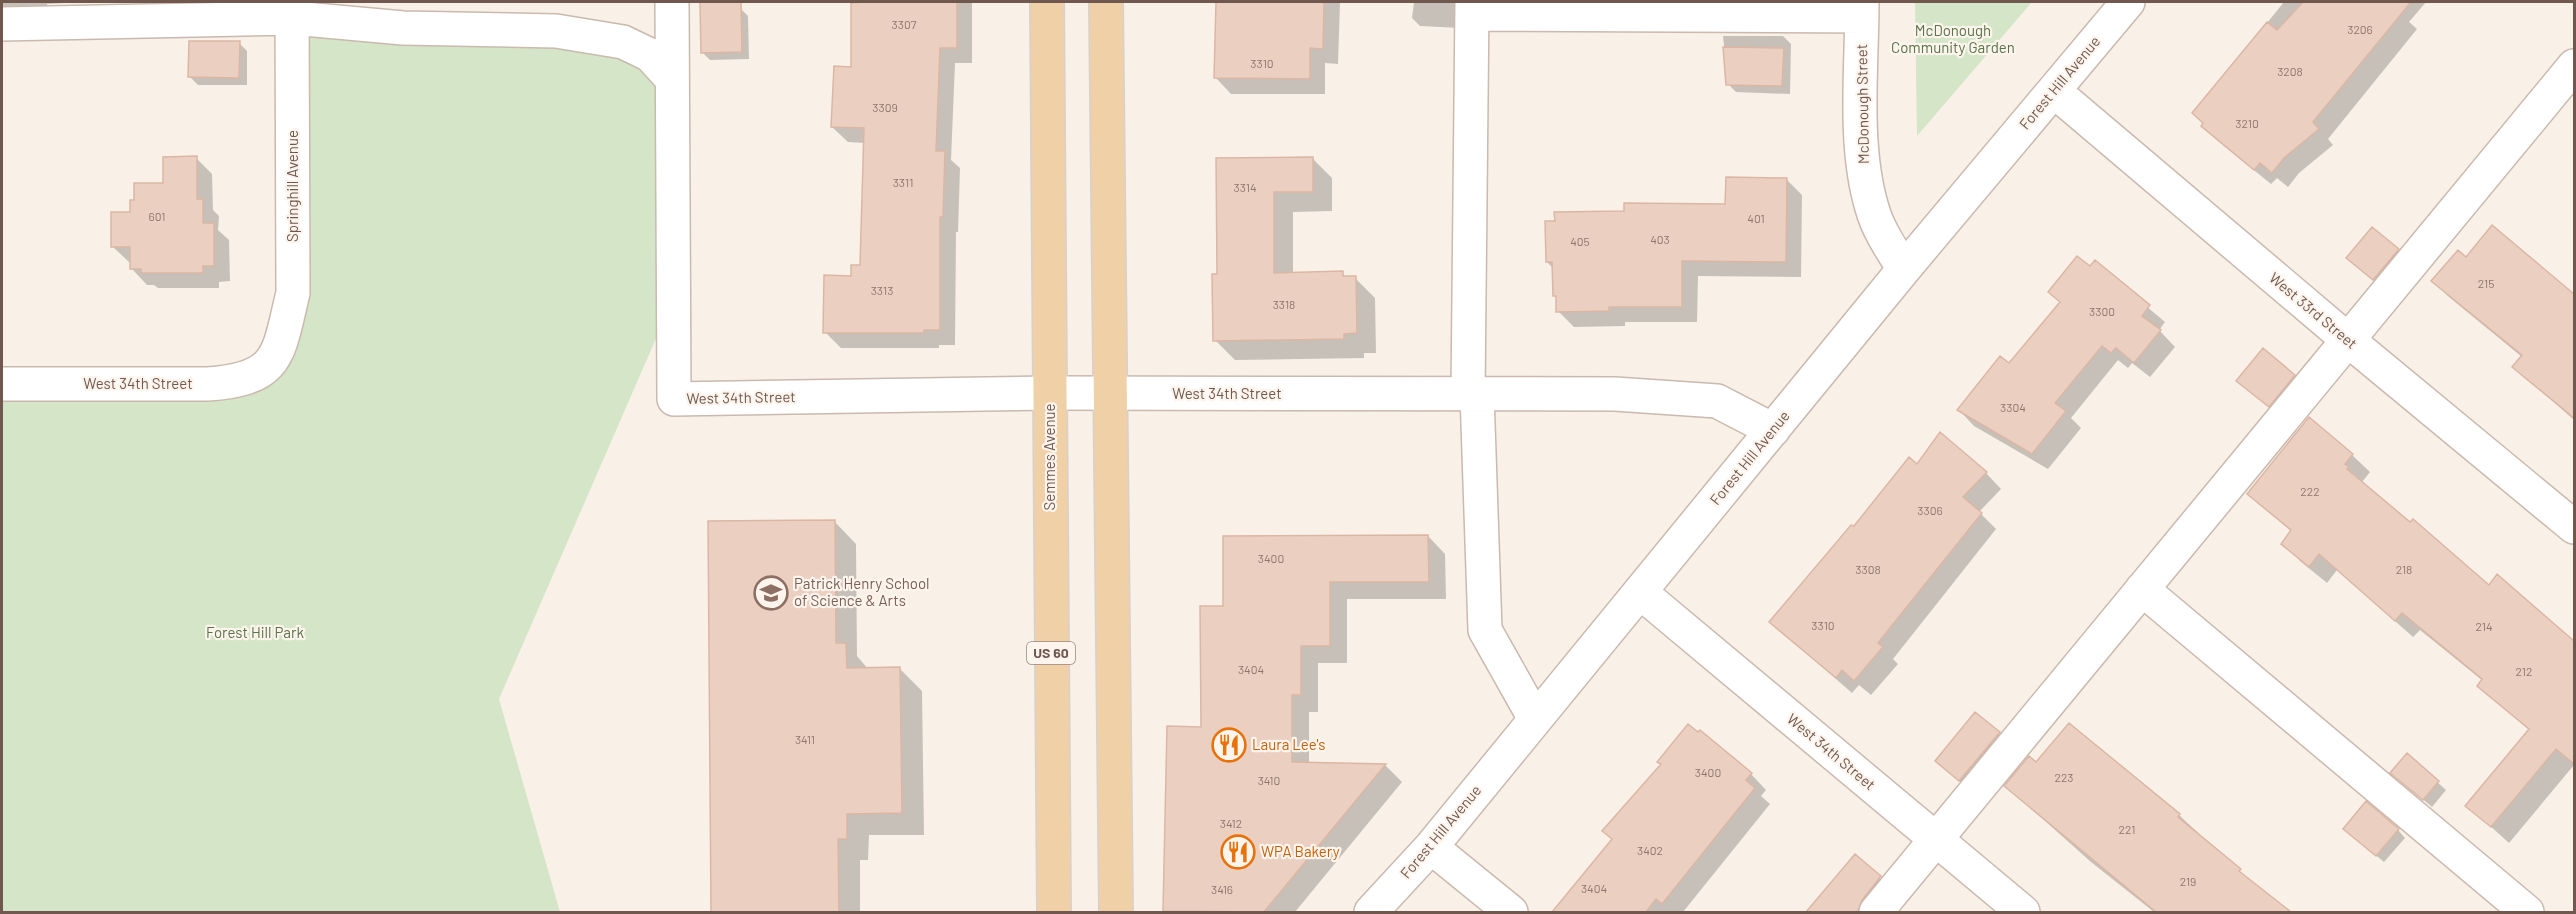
<svg xmlns="http://www.w3.org/2000/svg" width="2576" height="914" font-family="Barlow,sans-serif">
	<style>
		.green { fill: #d5e5c7 }
		.shadow { fill: #0003 }
		.building { fill: #ebd0c2; stroke: #dcb6a4; stroke-width: 1.5 }
		.lines { fill: none; stroke-linecap: round; stroke-linejoin: round }
		.minor-casing { stroke: #cab9ae; stroke-width: 36 }
		.major-casing { stroke: #d7d0ce; stroke-width: 36 }
		.minor { stroke: #fff; stroke-width: 33 }
		.major { stroke: #f0d0a7; stroke-width: 33 }
		.labels { text-anchor: middle; stroke-width: 4.5; stroke-linejoin: round; paint-order: stroke }
		.number-label { font-size: 12px; fill: #8f766c }
		.shield { fill: #fdf5ed; stroke: #9a877e; stroke-width: 1.5 }
		.shield-label { font-size: 14px; font-weight: bold; fill: #70584f }
		.park-label { font-size: 15px; fill: #587448; stroke: #fdf5ed }
		.street-label { font-size: 15px; fill: #70584f; stroke: #fdf5ed }
		.education-label { font-size: 15px; fill: #785e54; stroke: #fdf5ed; text-anchor: start }
		.food-label { font-size: 15px; fill: #c56008; stroke: #fdf5ed; text-anchor: start }
	</style>
	<rect width="100%" height="100%" fill="#f9f1e7"/>
	<path class="green" d="M1915,2H2032L1917,136Z
		M294,21L677,43L668,311L499,699L560,912H2V382H220L280,342Z"/>
	<path class="shadow" d="M2,2H83L47,4V8L2,9Z
		M853,2H972V63H955L951,160L960,168L958,232H956L955,345H939V348H841L825,332L852,277L862,266L865,143L848,142L832,127L853,69Z
		M1217,2H1340L1338,64L1325,63V94H1231L1216,78Z
		M1414,2H1463L1460,28L1420,26L1412,18Z
		M2284,2H2426L2409,22L2417,29L2328,139L2333,145L2299,173L2288,187L2277,178L2271,184L2218,141L2194,113Z
		M740,8L748,16L749,59L710,60L702,52Z
		M1723,36H1783L1791,44L1790,94L1736,92L1728,84Z
		M239,43L247,51V85H198L190,77Z
		M196,158L212,174L213,210L219,216L218,230L229,240L230,281L219,282V288H158L154,285H147L132,269V262H129L113,247L132,213Z
		M1312,158L1332,178V211L1293,212V274L1342,273L1347,278H1355L1375,298L1376,353H1364V358L1235,360L1215,340L1218,275L1217,160Z
		M1786,179L1802,195L1801,277L1698,276L1697,322H1625V326L1574,327L1558,311L1557,298L1555,296L1554,269L1547,262L1625,212L1727,205Z
		M2398,250L2405,258L2381,287L2356,265Z
		M2466,259L2574,295V420L2514,367L2522,357L2449,297L2433,281Z
		M2095,263L2165,322L2159,330L2175,347L2150,377L2132,363L2128,368L2118,360L2071,418L2081,428L2048,469L1974,426L1959,410L2009,365L2061,303L2050,292L2091,268Z
		M2294,376L2302,384L2277,413L2246,388Z
		M2352,455L2370,472L2362,482L2489,587L2498,576L2574,643V765L2509,843L2467,805L2529,730L2479,686L2483,681L2420,630L2413,637L2337,570L2327,583L2300,561L2283,543L2292,532L2249,494Z
		M1917,466L1986,473L2001,489L1979,512L1996,529L1893,659L1898,664L1871,695L1859,685L1852,693L1771,622L1854,528Z
		M834,521L856,544L857,656L868,669H900L922,691L924,835H869L868,860H860V912H712L710,522Z
		M1428,536L1445,554L1446,599H1347V663H1318V712H1309V764L1385,765L1402,782L1295,912H1166L1164,910L1203,729L1224,607Z
		M1975,714L2015,749L1976,796L1937,761Z
		M1698,734L1751,774L1766,790L1761,796L1770,804L1683,912H1556Z
		M2407,755L2446,790L2432,807L2400,780Z
		M2036,764L2179,815L2255,886L2288,912H2154L2091,862L2006,786Z
		M2398,830L2405,838L2384,862L2353,836Z
		M1855,857L1896,893L1882,912H1808Z"/>
	<path class="building" d="M700,2H741L742,52L701,53Z
		M864,2H957V48H940L936,151H945L943,217H940V330H924V333H823L824,275L851,276V265H860L864,128L831,127L834,66L851,67V3Z
		M1216,2H1324L1323,49L1310,48V79L1214,78Z
		M2303,2H2411L2313,122L2319,129L2284,158L2272,173L2260,163L2254,170L2201,126L2203,123L2192,113L2267,22L2277,30Z
		M189,41H240L239,78L188,77Z
		M1723,47L1784,48L1782,86L1726,85Z
		M197,156V199H203V223H214V266H203V273H141V269H130V247H111V212H130V200H134V183H163V157Z
		M1313,157V192H1274V273L1343,271V276H1356L1357,333L1344,334V339L1213,341L1212,274H1217L1216,158Z
		M1726,177L1787,178L1786,262L1682,261V307H1609V311L1556,312V296H1553L1552,262H1546L1545,221H1555L1554,212L1624,211V203L1725,204Z
		M2492,225L2574,294V418L2512,367L2522,355L2431,281L2458,250L2466,257Z
		M2372,227L2399,249L2373,280L2346,258Z
		M2077,256L2090,266L2095,260L2150,305L2142,316L2161,330L2134,363L2116,348L2111,353L2102,346L2055,403L2066,411L2032,454L1957,410L2000,356L2009,363L2060,302L2048,292Z
		M2263,348L2295,375L2269,407L2236,381Z
		M2309,417L2353,454L2345,464L2349,467L2347,469L2410,522L2413,519L2489,585L2497,574L2574,641V764L2556,749L2491,827L2465,806L2529,729L2477,686L2482,679L2402,613L2395,621L2319,554L2309,567L2281,544L2291,530L2247,494Z
		M1940,432L1987,472L1963,497L1982,513L1878,643L1883,647L1854,681L1842,670L1836,678L1769,622L1851,525L1854,526L1909,457L1917,464Z
		M835,520L836,643H846L847,668L900,667L902,813L847,814V839H838L839,912H711L708,521Z
		M1428,535L1429,582H1330V646H1301V695H1292V762L1386,764L1264,912L1163,911L1167,726L1201,727L1200,606H1223V536Z
		M1975,712L2000,732L1959,781L1935,761Z
		M2069,723L2180,814L2178,817L2241,869L2239,871L2291,912H2156L2004,786L2029,756L2036,762Z
		M1688,724L1698,732L1700,730L1752,773L1746,780L1755,788L1662,904L1656,899L1646,912H1552L1612,839L1602,831L1661,764L1657,762Z
		M2407,753L2439,781L2423,800L2390,773Z
		M2366,801L2399,829L2376,856L2343,829Z
		M1855,854L1881,876L1862,900L1858,912H1806Z"/>
	<g class="lines">
		<defs>
			<path id="minor" d="M672,2L674,399L1051,393L1615,394L1717,401L1773,430
				M1862,2C1862,67 1853,145 1872,208C1878,230 1892,250 1904,269
				M1472,14L1862,16
				M2,24L293,18L403,28L556,31L623,42L650,55L672,79
				M2054,91L2348,340L2574,527
				M2,384H208C281,379 278,354 293,293L292,2
				M1468,394L1472,2
				M1477,394L1485,630L1535,719
				M2142,589L2527,912
				M1640,592L2023,912
				M1431,847L1511,912
				M1371,912L1431,847L1904,269L2128,2
				M1876,912L2574,66"/>
			<path id="major" d="M1047,2L1054,912
				M1106,2L1116,912"/>
		</defs>
		<use href="#minor" class="minor-casing"/>
		<use href="#major" class="major-casing"/>
		<use href="#minor" class="minor"/>
		<use href="#major" class="major"/>
	</g>
	<defs>
		<symbol id="school-ring" viewBox="-11 -11 22 22"><circle r="9.5" fill="#fdf5ed" stroke="#8d6e63" stroke-width="1.5"/><path d="M0-5L7-2L0 1L-7-2ZM-4 1L0 2.5L4 1V4Q0 6-4 4Z" fill="#8d6e63"/></symbol>
		<symbol id="restaurant-ring" viewBox="-11 -11 22 22"><circle r="9.5" fill="#fdf5ed" stroke="#e8710a" stroke-width="1.5"/><path d="M-5-6h1v4h1v-4h1v4h1v-4h1v5L-1.5 .5V6h-2V.5L-5-1ZM5-6V6H3V1.5H1.5Q1.5-4 5-6Z" fill="#e8710a"/></symbol>
	</defs>
	<g fill-rule="evenodd">
		<use href="#school-ring" x="752" y="574" width="38" height="38"/>
		<use href="#restaurant-ring" x="1210" y="726" width="38" height="38"/>
		<use href="#restaurant-ring" x="1219" y="833" width="38" height="38"/>
	</g>
	<g class="labels">
		<g class="number-label">
			<text x="904" y="29">3307</text>
			<text x="2360" y="34">3206</text>
			<text x="1262" y="68">3310</text>
			<text x="2290" y="76">3208</text>
			<text x="885" y="112">3309</text>
			<text x="2247" y="128">3210</text>
			<text x="903" y="187">3311</text>
			<text x="1245" y="192">3314</text>
			<text x="157" y="221">601</text>
			<text x="1756" y="223">401</text>
			<text x="1660" y="244">403</text>
			<text x="1580" y="246">405</text>
			<text x="2486" y="288">215</text>
			<text x="882" y="295">3313</text>
			<text x="1284" y="309">3318</text>
			<text x="2102" y="316">3300</text>
			<text x="2013" y="412">3304</text>
			<text x="2310" y="496">222</text>
			<text x="1930" y="515">3306</text>
			<text x="1271" y="563">3400</text>
			<text x="1868" y="574">3308</text>
			<text x="2404" y="574">218</text>
			<text x="1823" y="630">3310</text>
			<text x="2484" y="631">214</text>
			<text x="1251" y="674">3404</text>
			<text x="2524" y="676">212</text>
			<text x="805" y="744">3411</text>
			<text x="1708" y="777">3400</text>
			<text x="2064" y="782">223</text>
			<text x="1269" y="785">3410</text>
			<text x="1231" y="828">3412</text>
			<text x="2127" y="834">221</text>
			<text x="1650" y="855">3402</text>
			<text x="2188" y="886">219</text>
			<text x="1594" y="893">3404</text>
			<text x="1222" y="894">3416</text>
		</g>
		<rect class="shield" x="1027" y="642" width="48" height="22" rx="4.5"/>
		<g class="shield-label">
			<text x="1051" y="658">US 60</text>
		</g>
		<g class="park-label">
			<text x="1953" y="36">McDonough<tspan x="1953" dy="17">Community Garden</tspan></text>
			<text x="255" y="638">Forest Hill Park</text>
		</g>
		<g class="street-label">
			<text transform="translate(2060 83) rotate(-50)" y="5">Forest Hill Avenue</text>
			<text transform="translate(1863 104) rotate(-91)" y="5">McDonough Street</text>
			<text transform="translate(293 186) rotate(-90)" y="5">Springhill Avenue</text>
			<text transform="translate(2313 311) rotate(40)" y="5">West 33rd Street</text>
			<text x="138" y="389">West 34th Street</text>
			<text x="1227" y="399">West 34th Street</text>
			<text transform="translate(741 398) rotate(-1)" y="5">West 34th Street</text>
			<text transform="translate(1050 457) rotate(-90)" y="5">Semmes Avenue</text>
			<text transform="translate(1750 458) rotate(-51)" y="5">Forest Hill Avenue</text>
			<text transform="translate(1831 752) rotate(40)" y="5">West 34th Street</text>
			<text transform="translate(1441 832) rotate(-50)" y="5">Forest Hill Avenue</text>
		</g>
		<g class="education-label">
			<text x="794" y="589">Patrick Henry School<tspan x="794" dy="17">of Science &amp; Arts</tspan></text>
		</g>
		<g class="food-label">
			<text x="1252" y="750">Laura Lee's</text>
			<text x="1261" y="857">WPA Bakery</text>
		</g>
	</g>
	<rect width="2576" height="914" fill="none" stroke="#70584f" stroke-width="6"/>
</svg>
